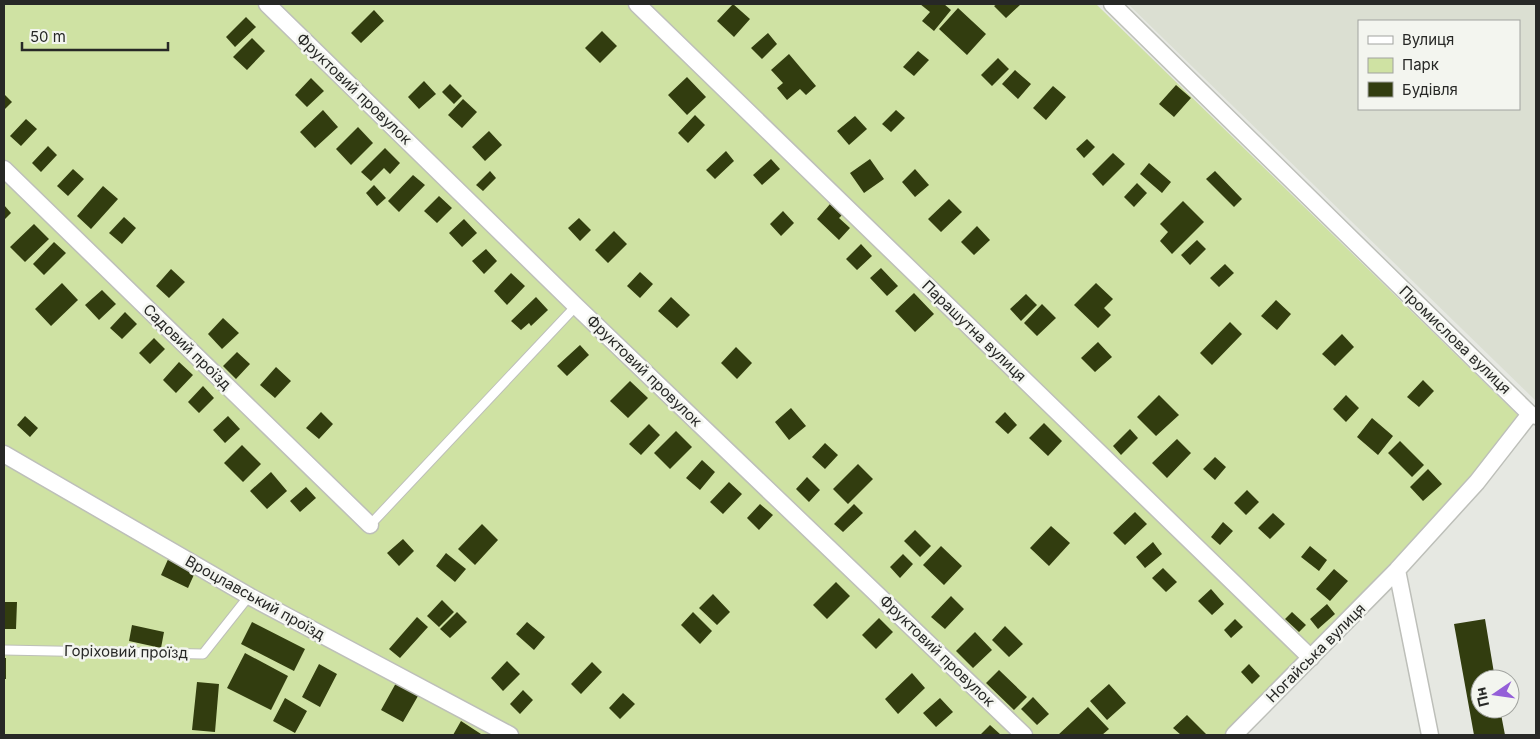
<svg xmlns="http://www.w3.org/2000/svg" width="1540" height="739" font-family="Inter,sans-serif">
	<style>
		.built { fill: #dbdfd2; fill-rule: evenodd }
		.green { fill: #cfe2a3 }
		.building { fill: #323d0f }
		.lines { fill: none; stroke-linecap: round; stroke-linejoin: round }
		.service-casing { stroke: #bdbfb9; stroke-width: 11 }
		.minor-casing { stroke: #bdbfb9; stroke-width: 19 }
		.service { stroke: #fff; stroke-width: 9 }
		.minor { stroke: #fff; stroke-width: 16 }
		.labels { text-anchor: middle; stroke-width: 5; stroke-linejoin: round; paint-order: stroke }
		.street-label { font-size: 15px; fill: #272826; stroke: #f3f5ef }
	</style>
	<rect width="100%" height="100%" fill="#e6e8e2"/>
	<path class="built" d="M1128,4H1536V401ZM1359,21H1519V109H1359Z"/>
	<path class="green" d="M4,4H1096L1526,423L1234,735H4Z"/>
	<path class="building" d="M733,4L750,19L734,37L717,21Z
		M920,4H944L951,10L934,31L922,21L930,12Z
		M997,4H1021L1006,18L994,6Z
		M958,8L986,34L967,55L939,29Z
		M374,10L384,21L361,43L351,33Z
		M246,17L256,27L235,47L226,37Z
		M602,31L617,46L600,63L585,48Z
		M768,33L777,44L762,59L751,48Z
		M252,38L265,51L247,70L233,57Z
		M918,51L929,60L914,76L903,67Z
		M789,54L816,86L806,95L800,89L787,100L777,88L783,83L771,70Z
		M998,58L1009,69L992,86L981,75Z
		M1015,70L1031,84L1018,99L1002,84Z
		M687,77L706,97L687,115L668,95Z
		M311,78L324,91L307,107L295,95Z
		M424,81L436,94L419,109L408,97Z
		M450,84L462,96L454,104L442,92Z
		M1176,85L1191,98L1174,117L1159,104Z
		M1053,86L1066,97L1046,120L1033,108Z
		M4,94L12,102L4,110Z
		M463,99L477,112L462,128L448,115Z
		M323,110L338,127L315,148L300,132Z
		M896,110L905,118L891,132L882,124Z
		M695,115L705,125L688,143L678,133Z
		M855,116L867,129L849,145L837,131Z
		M26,119L37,129L21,146L10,136Z
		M358,127L373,143L351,165L336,149Z
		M489,131L502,145L485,161L472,147Z
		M1087,139L1095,147L1084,158L1076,149Z
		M48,146L57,155L41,172L32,163Z
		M385,148L400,163L390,174L384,168L371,181L361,172Z
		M726,151L734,161L715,179L706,170Z
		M1113,153L1125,164L1103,186L1092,174Z
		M771,159L780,169L762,185L753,175Z
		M870,159L884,179L864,193L850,173Z
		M1149,163L1171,182L1162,193L1140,174Z
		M73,169L84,179L68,196L57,186Z
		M915,169L929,185L915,197L902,182Z
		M490,171L496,178L483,191L476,185Z
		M1215,171L1242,199L1234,207L1206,179Z
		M413,175L425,185L399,212L388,201Z
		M1137,183L1147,193L1134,207L1124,197Z
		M374,185L386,198L377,206L366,193Z
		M103,186L118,199L91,229L77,216Z
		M439,196L452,208L437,223L424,211Z
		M949,199L962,212L941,232L928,219Z
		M1183,201L1204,222L1172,254L1160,241L1168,232L1160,224Z
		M830,204L842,215L839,218L850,228L839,240L817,219Z
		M4,205L11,213L4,220Z
		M783,211L794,223L781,236L770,224Z
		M124,217L136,228L122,244L109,233Z
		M579,218L591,230L580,241L568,228Z
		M464,219L477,233L462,247L449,233Z
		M34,224L49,239L25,262L10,247Z
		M977,226L990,240L974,255L961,242Z
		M614,231L627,244L608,263L595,250Z
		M1197,240L1206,249L1190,265L1181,255Z
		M54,242L66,253L44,275L33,264Z
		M861,244L872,256L857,270L846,259Z
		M486,249L497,261L484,274L472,261Z
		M1225,264L1234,273L1219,287L1210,278Z
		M881,268L898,286L887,296L870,278Z
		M171,269L185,282L169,298L156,286Z
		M640,272L653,284L640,298L627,286Z
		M511,273L525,286L507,305L494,291Z
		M62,283L78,300L51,326L35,309Z
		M1096,283L1113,299L1104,308L1111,315L1098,328L1074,305Z
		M102,290L116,304L99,320L85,305Z
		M914,293L934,314L915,332L895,311Z
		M1026,294L1037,305L1021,321L1010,309Z
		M536,297L548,310L531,326L529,323L521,330L511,321Z
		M671,297L690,315L677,328L658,311Z
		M1276,300L1291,314L1277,330L1261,316Z
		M1042,304L1056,318L1037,336L1024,323Z
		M125,312L137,324L122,339L110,328Z
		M223,318L239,333L222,349L208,334Z
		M1230,322L1242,334L1212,365L1200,353Z
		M1342,334L1354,347L1335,366L1322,354Z
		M154,338L165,349L150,364L139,353Z
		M1098,342L1112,357L1095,372L1081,358Z
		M580,345L589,355L567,376L557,366Z
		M736,347L752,363L737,379L721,363Z
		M237,352L250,364L236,379L223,366Z
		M179,362L193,375L176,393L163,380Z
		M276,367L291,381L275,398L260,385Z
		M1423,380L1434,391L1419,407L1407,397Z
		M630,381L648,398L628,418L610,401Z
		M203,386L214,398L199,413L188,402Z
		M1159,395L1179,415L1156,436L1137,417Z
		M1346,395L1359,408L1346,422L1333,409Z
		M791,408L806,426L789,440L775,422Z
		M321,412L333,424L319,439L306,428Z
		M1005,412L1017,425L1008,434L995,422Z
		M25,416L38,428L30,437L17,425Z
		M228,416L240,429L225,443L213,430Z
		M1372,418L1393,436L1378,455L1357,437Z
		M1044,423L1062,441L1048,456L1029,438Z
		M649,424L660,435L641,455L629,444Z
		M1130,429L1138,438L1121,455L1113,446Z
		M676,431L692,447L670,469L654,453Z
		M1177,439L1191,453L1167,478L1152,463Z
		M1400,441L1424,465L1412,477L1388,453Z
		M825,443L838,455L825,469L812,457Z
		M242,445L261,464L243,482L224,463Z
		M1215,457L1226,467L1215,480L1203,469Z
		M702,460L715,472L700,490L686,478Z
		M858,464L873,479L848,504L833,489Z
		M1428,469L1442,484L1423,501L1410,487Z
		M271,472L287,491L267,509L250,491Z
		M807,477L820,490L809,502L796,489Z
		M729,482L742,494L723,514L710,502Z
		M306,487L316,498L300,512L290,501Z
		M1247,490L1259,502L1246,515L1234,503Z
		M760,504L773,515L759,530L747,518Z
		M854,504L863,513L843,532L834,524Z
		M1135,512L1147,524L1125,545L1113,533Z
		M1273,513L1285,524L1270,539L1258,528Z
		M1223,522L1233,531L1220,545L1211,537Z
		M482,524L498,540L475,565L458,549Z
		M1051,526L1070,543L1049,566L1030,548Z
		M915,530L931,546L920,557L904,541Z
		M403,539L414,551L399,566L387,553Z
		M1153,542L1162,554L1145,568L1136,557Z
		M941,546L962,566L944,585L923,565Z
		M1310,546L1327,560L1319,571L1301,557Z
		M446,553L466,569L455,582L436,566Z
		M903,554L913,564L900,578L890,567Z
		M170,555L197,568L188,588L161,575Z
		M1163,568L1177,582L1166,592L1152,578Z
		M1334,569L1348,581L1330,601L1316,589Z
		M836,582L850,596L827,619L813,605Z
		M1211,589L1224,604L1212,615L1198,601Z
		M713,594L730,612L717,625L699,608Z
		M951,596L964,609L945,629L931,617Z
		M442,600L454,612L439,627L427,616Z
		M4,602H17L16,629H4Z
		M1327,604L1335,614L1318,629L1310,619Z
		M457,612L467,622L450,638L440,629Z
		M693,612L712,631L700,644L681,625Z
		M1292,612L1306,625L1299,632L1285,619Z
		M417,617L428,627L400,658L389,649Z
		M879,618L893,632L876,649L862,635Z
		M1235,619L1243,627L1231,638L1224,630Z
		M1485,619L1495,679H1480V709H1500L1505,735H1474L1454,624Z
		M252,622L305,649L294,671L241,644Z
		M527,622L545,637L534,650L516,634Z
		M132,625L164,632L161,648L129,641Z
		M1005,626L1023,644L1009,657L992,640Z
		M975,632L992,650L973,668L956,651Z
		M245,653L288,676L271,710L227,688Z
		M4,658H6V679H4Z
		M507,661L520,674L503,691L491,678Z
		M592,662L602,672L581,694L571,684Z
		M319,664L337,674L320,707L302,697Z
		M1249,664L1260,676L1252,684L1241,672Z
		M999,670L1027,697L1014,710L986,683Z
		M912,673L925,688L898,714L885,699Z
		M197,682L219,684L215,732L192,730Z
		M396,683L418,696L403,722L381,710Z
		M1109,684L1126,703L1107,720L1090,701Z
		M523,690L533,700L520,714L510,704Z
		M623,693L635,704L620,719L609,708Z
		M1033,697L1049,714L1037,725L1021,709Z
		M285,698L307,711L295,733L273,721Z
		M940,698L953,712L936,727L923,713Z
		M1088,707L1109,729L1102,735H1058Z
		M1187,715L1207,735H1181L1173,728Z
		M461,721L481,734L480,735H453Z
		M990,725L1001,735H980Z"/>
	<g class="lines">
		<defs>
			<path id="service" d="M370,525L576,306
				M4,650L203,654L249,596"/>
			<path id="minor" d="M267,4L576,306L1024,735
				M637,4L1311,658
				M1112,4L1530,414L1536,416
				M4,169L370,525
				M4,454L249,596L510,735
				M1397,570L1430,735
				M1234,735L1397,570L1477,482L1530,414"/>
		</defs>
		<use href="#service" class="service-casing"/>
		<use href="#minor" class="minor-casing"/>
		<use href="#service" class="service"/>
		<use href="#minor" class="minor"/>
	</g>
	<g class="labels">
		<g class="street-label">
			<text transform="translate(354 89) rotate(44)" y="5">Фруктовий провулок</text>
			<text transform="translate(974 331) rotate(44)" y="5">Парашутна вулиця</text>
			<text transform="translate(1455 340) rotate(44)" y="5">Промислова вулиця</text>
			<text transform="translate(187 347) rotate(44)" y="5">Садовий проїзд</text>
			<text transform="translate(644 371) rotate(44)" y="5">Фруктовий провулок</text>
			<text transform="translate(255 598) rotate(29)" y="5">Вроцлавський проїзд</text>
			<text transform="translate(937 651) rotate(44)" y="5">Фруктовий провулок</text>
			<text transform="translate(126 652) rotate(1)" y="5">Горіховий проїзд</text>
			<text transform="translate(1316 653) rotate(-45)" y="5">Ногайська вулиця</text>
		</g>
	</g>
	<rect width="1540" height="739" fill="none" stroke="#272826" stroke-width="10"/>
	<rect x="1358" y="20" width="162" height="90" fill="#f3f5ef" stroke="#a1a39f"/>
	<rect x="1368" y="36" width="25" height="8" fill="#ffffff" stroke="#a1a39f"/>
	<text x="1402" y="45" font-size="15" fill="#272826">Вулиця</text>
	<rect x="1368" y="58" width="25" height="15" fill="#cfe2a3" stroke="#a1a39f"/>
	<text x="1402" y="70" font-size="15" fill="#272826">Парк</text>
	<rect x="1368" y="82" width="25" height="15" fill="#323d0f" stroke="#a1a39f"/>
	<text x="1402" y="95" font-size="15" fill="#272826">Будівля</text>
	<g transform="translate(1495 694) rotate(257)"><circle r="24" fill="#f3f5ef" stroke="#a1a39f"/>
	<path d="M0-4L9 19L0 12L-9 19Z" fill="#945fd8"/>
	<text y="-8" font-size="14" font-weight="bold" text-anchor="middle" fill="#272826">Пн</text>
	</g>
	<path d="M22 42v8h146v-8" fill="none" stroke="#272826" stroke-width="2.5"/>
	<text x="30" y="42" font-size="15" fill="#272826" stroke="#f3f5ef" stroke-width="4" paint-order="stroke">50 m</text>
</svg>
